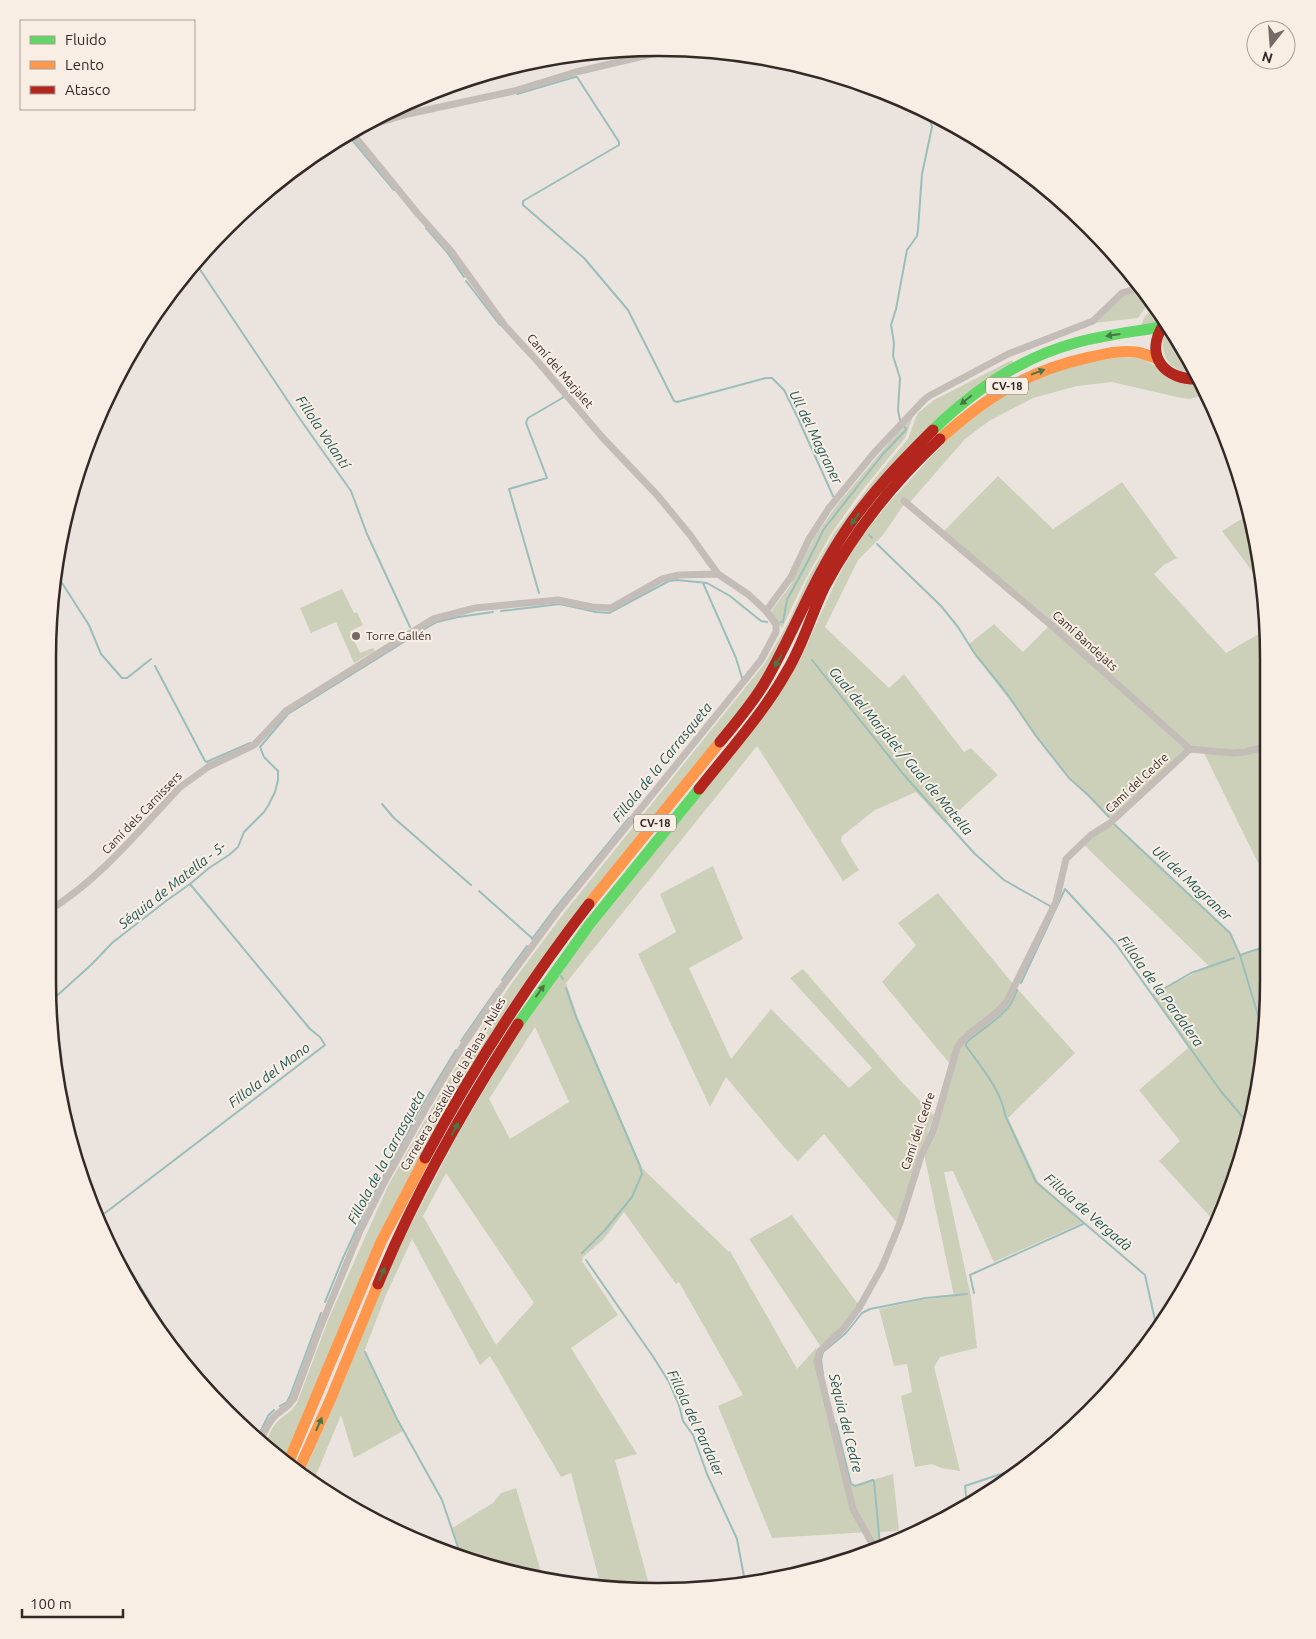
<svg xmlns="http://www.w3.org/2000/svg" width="1316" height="1639" font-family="Ubuntu,sans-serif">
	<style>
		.green { fill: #cdd0b8; fill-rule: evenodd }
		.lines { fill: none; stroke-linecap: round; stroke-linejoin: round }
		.stream { stroke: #9abebb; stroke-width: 2 }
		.street { stroke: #c4bcb7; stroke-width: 7 }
		.fast { stroke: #63d668; stroke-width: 11 }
		.slow { stroke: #ff974d; stroke-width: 11 }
		.jam { stroke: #b3261e; stroke-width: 11 }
		.oneway { fill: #497744 }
		.poi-dot { fill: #746a66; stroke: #f9eee4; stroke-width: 2 }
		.labels { text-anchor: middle; stroke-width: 4; stroke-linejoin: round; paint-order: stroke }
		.shield { fill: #f9eee4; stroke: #6f645f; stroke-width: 1 }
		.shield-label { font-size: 11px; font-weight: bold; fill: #342926 }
		.street-label { font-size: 12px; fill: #342926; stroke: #f9eee4 }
		.poi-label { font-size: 12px; fill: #342926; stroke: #f9eee4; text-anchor: start }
		.water-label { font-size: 14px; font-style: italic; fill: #1c5555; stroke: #f9eee4 }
		.rim { fill: none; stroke: #342926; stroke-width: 2.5 }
	</style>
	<rect width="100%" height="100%" fill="#ebe4de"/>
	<path class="green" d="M1134,292L1149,296L1152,302L1145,308L1138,318L1094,323L1123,296Z
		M1155,307L1162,318L1152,325L1140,328L1145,316Z
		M1168,328L1196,372C1170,376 1154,350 1168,328Z
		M1124,357L1141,358L1156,366L1202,383L1208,394L1190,399L1181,398L1112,382L1077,386L1033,398L989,421L965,439L911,501L903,506L883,535L858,560L825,627L889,688L904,674L964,752L971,748L998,775L945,823L916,792L875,810L842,836L841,841L859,870L843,881L757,746L566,983L578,1018L642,1168L728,1251H730L797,1369L816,1348L850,1487L893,1474L899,1531L880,1532V1545L876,1546L869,1532L772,1538L718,1406L743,1395L679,1282L676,1284L624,1212L603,1240L583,1257L582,1261L618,1315L571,1348L637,1454L615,1460L650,1588L618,1590L601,1587L571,1473L561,1477L490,1356L480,1365L412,1239L386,1295L364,1352L403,1431L354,1458L341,1415L314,1480L304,1472L335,1402L391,1265L404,1238L456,1138L508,1049L539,1002L586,938L771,707L801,658L835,583L856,544L887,505L931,457L952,435L995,399L1031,379L1079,363ZM535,1027L569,1102L510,1139L489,1099ZM446,1173L534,1303L496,1345L423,1216Z
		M1012,360L1013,363L964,396L792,626L752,695L480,1052L336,1340L285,1458L266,1443C269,1435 272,1426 279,1420C287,1413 290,1413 297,1403L329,1318L388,1186L438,1097L464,1054L514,980L564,913L765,663L788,623L808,578L834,533L876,477L908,439L916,417L919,412L934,400Z
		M914,414L905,438L860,493L831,534L805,580L782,628L769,614L790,586L814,538L836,506L902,427Z
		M998,476L1053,529L1122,482L1177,558L1164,565L1154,574L1226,653L1267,629V745L1233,751L1191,746L1111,820L1088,795L1069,778L1034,735L1020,714L968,645L994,624L1023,652L1049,626L942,533Z
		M1250,516L1261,583L1222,531L1238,521Z
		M342,589L354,613L357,612L363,625L350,631L360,653L373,648L375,651L354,663L336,622L311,633L300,608Z
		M1267,747V881L1204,753Z
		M1114,825L1230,933L1239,955L1267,947V1021L1248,1139L1216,1223L1159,1161L1180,1141L1139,1090L1188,1048L1153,996L1163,989L1209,966L1084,845L1103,829Z
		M713,866L743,939L689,968L731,1059L771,1009L849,1088L872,1068L790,978L803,969L899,1079L934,1115L898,1224L824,1134L798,1161L784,1147L726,1077L710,1107L638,954L676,932L660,894Z
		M938,893L1014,985L1075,1053L1008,1118L1038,1182L1084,1222L994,1262L953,1171L944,1172L971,1297L977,1348L940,1357L934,1367L960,1471L941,1468L932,1464L915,1467L901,1396L912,1392L907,1364L894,1366L879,1309L921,1300L954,1296L924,1154L950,1064L882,982L916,945L898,923Z
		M792,1215L858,1304L823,1350L749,1239Z
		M516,1488L542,1575L462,1559L452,1528L493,1503L501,1493Z"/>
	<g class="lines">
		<path class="stream" d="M517,94L575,77H577L619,142V145L523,201V205L584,258L628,310L674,401L677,402L766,378H772L784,390L797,416L833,496
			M348,135L394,190
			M426,228L447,252L464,277
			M195,262L300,419L351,491L367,534L410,627
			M466,281L500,325
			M900,420L898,410L900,378L893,356L894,343L891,325L896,309L907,250L917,236L918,230L922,174L932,127L929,114
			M869,535L872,538
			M877,544L941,606L958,627L975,654L1008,695L1036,736L1069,778L1088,795L1109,817
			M55,572L89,625L101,654L122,678H127L151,659
			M703,583L736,658L742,678
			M539,593L509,489L547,478L526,423L528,418L564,397L563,396
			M501,611L560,604L596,612L609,613L669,581L677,580L707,583L730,596L761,621L767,622
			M781,622H783L787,600L807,563L824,529L883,454L905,431L906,429L904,426
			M812,660L904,775L974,853L1004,880L1050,906
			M155,666L205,761L207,762L211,760L250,743
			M382,804L394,818L471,885
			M1114,824L1230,933L1240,955L1260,1022
			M479,891L533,939
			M532,939L553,911L629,818
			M1240,955L1267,946
			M561,976L563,979
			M502,980L527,946
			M1021,983L1065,889L1116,944L1220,1090L1250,1126
			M566,988L576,1017L640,1166L642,1174L632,1197L605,1230L582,1253
			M1017,990C1015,995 1013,1001 1010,1005C1001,1019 978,1031 966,1043V1046C981,1067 1001,1090 1005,1115L1036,1182L1145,1275L1157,1329
			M1153,995L1191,973L1234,958
			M50,1002L92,964L112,943L166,901L190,884L209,868L229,855L238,847L244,832L264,812L268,806L275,792L278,780V771L264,757L260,747L288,714L428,627L437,622L458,617L493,612
			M461,1041L497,989
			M105,1213L325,1045L320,1037L310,1029L190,884
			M106,1230L182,1355
			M586,1260L654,1358L669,1382L679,1405L683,1421L693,1435L707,1474L737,1539L745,1582
			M974,1293L970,1275L1083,1224
			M325,1302L343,1258L368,1204L406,1136L417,1114L456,1050
			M365,1352L397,1419L442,1500L462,1559
			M823,1374L821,1360L823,1352L846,1333L862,1313L870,1309L926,1298L967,1294
			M280,1406L287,1402L290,1396L321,1313
			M836,1424L851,1484L855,1486L873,1480L874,1481L880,1545
			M258,1437L268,1416L274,1410
			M1017,1469L1029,1466
			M967,1504L965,1486L1007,1472"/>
		<path class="street" d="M360,128L408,114L514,91L576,72L669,50
			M904,501L1051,625L1190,749L1233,753L1245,752L1267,746
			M766,611L791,577L809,539L829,508L874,453L924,400L929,396L1008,354L1093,321L1122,293L1135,289L1145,291
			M48,911C99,880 138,832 179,788L208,767L254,745L286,711L433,619L475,608L558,600L592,607L611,608L662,579L679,575L718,574
			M261,1439C264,1432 268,1424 273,1418C280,1410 287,1409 294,1398L320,1328L360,1231L385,1181L426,1108L464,1044L502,987L558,911L761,660L776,632V624L766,611L749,595L718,574L690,535L658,496L602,437L539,363L505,326L451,251L418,214L352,133
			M874,1547L853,1509L817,1361L820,1351L843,1329L859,1308L882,1267L900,1223L921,1156L933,1131L957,1048C969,1028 994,1020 1007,1001L1056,902L1066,859L1091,835L1110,823L1190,749"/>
		<path class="fast" d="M933,430C973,391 1020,358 1075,343C1103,335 1132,332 1161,327
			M518,1024L589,925L699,789"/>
		<path class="slow" d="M940,439C986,397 1029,370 1090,357C1105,354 1121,350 1136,352C1144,353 1151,357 1158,359
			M589,904L720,742
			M289,1461L381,1242L425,1158
			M299,1469L331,1398L378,1284"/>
		<path class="jam" d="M1164,324C1143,356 1165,381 1200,379
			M720,742C736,723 751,705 764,684C793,635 812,581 844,533C868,496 901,462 933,430
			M699,789C729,751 763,714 787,671C803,645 811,615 824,588C853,533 894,482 940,439
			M425,1158C473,1068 527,984 589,904
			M378,1284C415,1193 465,1106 518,1024"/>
	</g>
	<defs><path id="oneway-solid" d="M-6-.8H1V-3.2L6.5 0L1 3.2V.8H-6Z" transform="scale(1.25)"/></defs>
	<g class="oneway">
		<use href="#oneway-solid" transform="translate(1113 335) rotate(172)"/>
		<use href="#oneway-solid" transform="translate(1038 372) rotate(-20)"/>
		<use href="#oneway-solid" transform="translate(966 400) rotate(141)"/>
		<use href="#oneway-solid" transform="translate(855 519) rotate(126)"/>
		<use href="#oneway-solid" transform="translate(778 661) rotate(119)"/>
		<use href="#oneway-solid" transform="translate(540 991) rotate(-54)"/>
		<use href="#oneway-solid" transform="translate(455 1129) rotate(-61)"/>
		<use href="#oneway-solid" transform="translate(382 1274) rotate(-66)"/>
		<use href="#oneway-solid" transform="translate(319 1424) rotate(-66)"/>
	</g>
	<circle class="poi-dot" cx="356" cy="636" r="5"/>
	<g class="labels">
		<g class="shield">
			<rect x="986" y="377.5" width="42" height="17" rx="4"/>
			<rect x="634" y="814.5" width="42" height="17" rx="4"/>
		</g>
		<g class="shield-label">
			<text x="1007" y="390">CV-18</text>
			<text x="655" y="827">CV-18</text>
		</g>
		<g class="street-label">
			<text transform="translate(560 371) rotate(49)" y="4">Camí del Marjalet</text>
			<text transform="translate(1085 641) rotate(42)" y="4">Camí Bandejats</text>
			<text transform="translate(1137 783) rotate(-43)" y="4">Camí del Cedre</text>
			<text transform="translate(142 813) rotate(-46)" y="4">Camí dels Carnissers</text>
			<text transform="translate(453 1084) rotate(-60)" y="4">Carretera Castelló de la Plana - Nules</text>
			<text transform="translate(918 1131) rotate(-71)" y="4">Camí del Cedre</text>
		</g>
		<g class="poi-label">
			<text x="366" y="640">Torre Gallén</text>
		</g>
		<g class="water-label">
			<text transform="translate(323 432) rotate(56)" y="5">Fillola Volantí</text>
			<text transform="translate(816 437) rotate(64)" y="5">Ull del Magraner</text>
			<text transform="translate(901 751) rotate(50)" y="5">Gual del Marjalet / Gual de Matella</text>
			<text transform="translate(662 762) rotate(-51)" y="5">Fillola de la Carrasqueta</text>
			<text transform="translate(1192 883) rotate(43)" y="5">Ull del Magraner</text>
			<text transform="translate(172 885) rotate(-38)" y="5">Séquia de Matella - 5-</text>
			<text transform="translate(1161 991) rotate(54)" y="5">Fillola de la Pardalera</text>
			<text transform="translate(269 1075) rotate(-37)" y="5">Fillola del Mono</text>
			<text transform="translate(386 1157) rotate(-62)" y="5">Fillola de la Carrasqueta</text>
			<text transform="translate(1088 1212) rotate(41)" y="5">Fillola de Vergadà</text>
			<text transform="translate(696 1423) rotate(65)" y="5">Fillola del Pardaler</text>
			<text transform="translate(846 1423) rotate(76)" y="5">Sèquia del Cedre</text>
		</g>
	</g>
	<path d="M0 0H1316V1639H0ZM658 56H658A602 602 0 0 1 1260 658V981A602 602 0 0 1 658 1583H658A602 602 0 0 1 56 981V658A602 602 0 0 1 658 56Z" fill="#f9eee4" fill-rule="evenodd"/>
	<path class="rim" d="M658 56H658A602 602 0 0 1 1260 658V981A602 602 0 0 1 658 1583H658A602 602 0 0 1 56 981V658A602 602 0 0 1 658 56Z"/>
	<rect x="20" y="20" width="175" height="90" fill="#f9eee4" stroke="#aa9f98"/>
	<rect x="30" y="36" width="25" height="8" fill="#63d668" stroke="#aa9f98"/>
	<text x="65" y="45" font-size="15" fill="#342926">Fluido</text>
	<rect x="30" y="61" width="25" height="8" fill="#ff974d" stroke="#aa9f98"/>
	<text x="65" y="70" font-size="15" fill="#342926">Lento</text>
	<rect x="30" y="86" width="25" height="8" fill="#b3261e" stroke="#aa9f98"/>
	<text x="65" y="95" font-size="15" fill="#342926">Atasco</text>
	<g transform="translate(1271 45) rotate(197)"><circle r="24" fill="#f9eee4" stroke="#aa9f98"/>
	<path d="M0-4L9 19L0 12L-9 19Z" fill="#746a66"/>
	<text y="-8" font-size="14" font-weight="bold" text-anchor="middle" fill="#342926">N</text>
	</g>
	<path d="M22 1609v8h101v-8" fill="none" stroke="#342926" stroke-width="2.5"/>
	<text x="30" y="1609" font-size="15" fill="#342926" stroke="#f9eee4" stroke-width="4" paint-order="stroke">100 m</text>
</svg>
